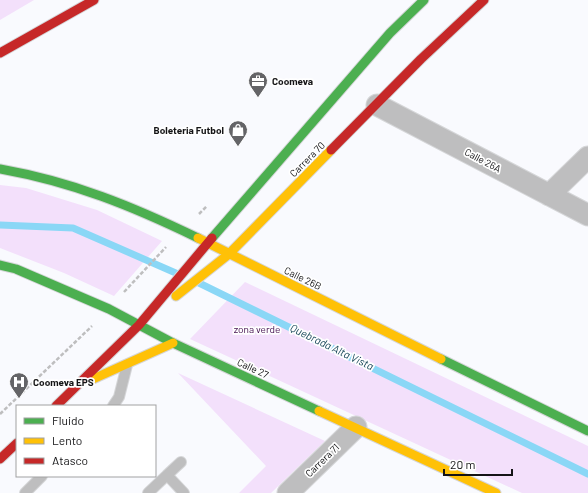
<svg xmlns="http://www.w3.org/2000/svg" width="588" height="493" font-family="Barlow,sans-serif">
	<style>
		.green { fill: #f3e0fb }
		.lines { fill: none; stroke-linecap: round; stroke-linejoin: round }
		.stream { stroke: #8ad7f6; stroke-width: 7 }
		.lane-casing { stroke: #d5d6d8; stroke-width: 12 }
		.street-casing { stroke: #d5d6d8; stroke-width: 23 }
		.fast-casing { stroke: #d5d6d8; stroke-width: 11 }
		.slow-casing { stroke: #d5d6d8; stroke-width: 11 }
		.jam-casing { stroke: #d5d6d8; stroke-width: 11 }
		.path { stroke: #bebebf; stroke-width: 2.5; stroke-dasharray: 4 2; stroke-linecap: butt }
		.lane { stroke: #bebebf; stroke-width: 10 }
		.street { stroke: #bebebf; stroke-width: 21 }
		.fast { stroke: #4caf50; stroke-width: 9 }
		.slow { stroke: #ffc107; stroke-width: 9 }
		.jam { stroke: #c62828; stroke-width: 9 }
		.labels { text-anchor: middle; stroke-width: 3.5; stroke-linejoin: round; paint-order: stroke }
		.poi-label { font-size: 10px; font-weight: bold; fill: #141416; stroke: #fff; text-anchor: start }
		.street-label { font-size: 10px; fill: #141416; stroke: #fff }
		.park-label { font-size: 10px; fill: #410c4d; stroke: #fff }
		.water-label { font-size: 11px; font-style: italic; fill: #174658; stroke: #fff }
	</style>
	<rect width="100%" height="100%" fill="#f9fafe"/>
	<path class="green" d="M0,0H34L0,20Z
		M0,185L26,188L97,210L162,241L114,296L64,273L0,248Z
		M245,282L588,446V493H522L190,339Z
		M178,373L325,441L271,493H239L266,466Z"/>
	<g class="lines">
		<path class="stream" d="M0,225L73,228L178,274
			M199,283L588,474"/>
		<defs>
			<path id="lane" d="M113,406L119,397L127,365
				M167,475L181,462
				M25,493L42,476
				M148,493L167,475L184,493"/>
			<path id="street" d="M377,105L588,215
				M549,195L588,157
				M288,493L356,427"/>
			<path id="fast" d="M0,169C73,182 132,206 198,238
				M212,238L390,33L424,0
				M0,265L16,269L109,309L173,343L319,411
				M441,359L588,431"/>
			<path id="slow" d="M198,238L441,359
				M176,296L229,254L331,150
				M93,379L173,343
				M319,411L496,493"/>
			<path id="jam" d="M0,53L94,0
				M331,150L421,59L484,0
				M56,406L139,325L212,238
				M0,459L17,443"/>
		</defs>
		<use href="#lane" class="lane-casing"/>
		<use href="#street" class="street-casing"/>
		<use href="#fast" class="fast-casing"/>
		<use href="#slow" class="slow-casing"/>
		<use href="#jam" class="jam-casing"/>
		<path class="path" d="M199,214L207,206
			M124,292L166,247
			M0,414L92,326"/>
		<use href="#lane" class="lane"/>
		<use href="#street" class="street"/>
		<use href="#fast" class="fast"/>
		<use href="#slow" class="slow"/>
		<use href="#jam" class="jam"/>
	</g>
	<defs>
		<symbol id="office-pin" viewBox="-11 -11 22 30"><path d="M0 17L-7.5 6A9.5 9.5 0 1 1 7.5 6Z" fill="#646467" stroke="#fff"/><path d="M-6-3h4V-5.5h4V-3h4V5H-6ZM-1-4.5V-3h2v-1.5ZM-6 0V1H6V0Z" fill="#fff"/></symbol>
		<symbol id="shop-pin" viewBox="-11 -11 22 30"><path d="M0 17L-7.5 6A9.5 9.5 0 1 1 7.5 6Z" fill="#646467" stroke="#fff"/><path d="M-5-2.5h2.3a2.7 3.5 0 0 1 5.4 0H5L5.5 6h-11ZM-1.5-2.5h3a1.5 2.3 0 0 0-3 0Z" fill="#fff"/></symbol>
		<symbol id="hospital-pin" viewBox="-11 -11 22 30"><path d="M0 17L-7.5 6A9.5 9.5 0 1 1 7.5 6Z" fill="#646467" stroke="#fff"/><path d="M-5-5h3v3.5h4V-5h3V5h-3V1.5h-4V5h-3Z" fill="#fff"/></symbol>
	</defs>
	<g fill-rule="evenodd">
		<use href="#office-pin" x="247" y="70" width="22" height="30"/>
		<use href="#shop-pin" x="227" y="119" width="22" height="30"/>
		<use href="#hospital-pin" x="8" y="371" width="22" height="30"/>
	</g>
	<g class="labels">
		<g class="poi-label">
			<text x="272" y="85">Coomeva</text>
			<text x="224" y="134" text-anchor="end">Boleteria Futbol</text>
			<text x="33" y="386">Coomeva EPS</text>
		</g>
		<g class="street-label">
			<text transform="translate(307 159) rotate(-45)" y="4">Carrera 70</text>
			<text transform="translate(483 160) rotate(28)" y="4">Calle 26A</text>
			<text transform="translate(303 278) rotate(26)" y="4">Calle 26B</text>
			<text transform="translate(253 368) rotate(25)" y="4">Calle 27</text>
			<text transform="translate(322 460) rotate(-44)" y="4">Carrera 71</text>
		</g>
		<g class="park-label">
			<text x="257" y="333">zona verde</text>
		</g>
		<g class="water-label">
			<text transform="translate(332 347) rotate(26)" y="4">Quebrada Alta Vista</text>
		</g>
	</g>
	<rect x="16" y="405" width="140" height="72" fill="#ffffff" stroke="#a1a1a2"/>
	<rect x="24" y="418" width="20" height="6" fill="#4caf50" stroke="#a1a1a2"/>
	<text x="52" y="425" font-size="12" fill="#141416">Fluido</text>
	<rect x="24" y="438" width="20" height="6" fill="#ffc107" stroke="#a1a1a2"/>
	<text x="52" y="445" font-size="12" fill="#141416">Lento</text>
	<rect x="24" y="458" width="20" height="6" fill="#c62828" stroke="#a1a1a2"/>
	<text x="52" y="465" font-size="12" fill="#141416">Atasco</text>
	<path d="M444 469v6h68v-6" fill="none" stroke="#141416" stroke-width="2"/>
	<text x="450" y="469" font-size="12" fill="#141416" stroke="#ffffff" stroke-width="3" paint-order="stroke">20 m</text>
</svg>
